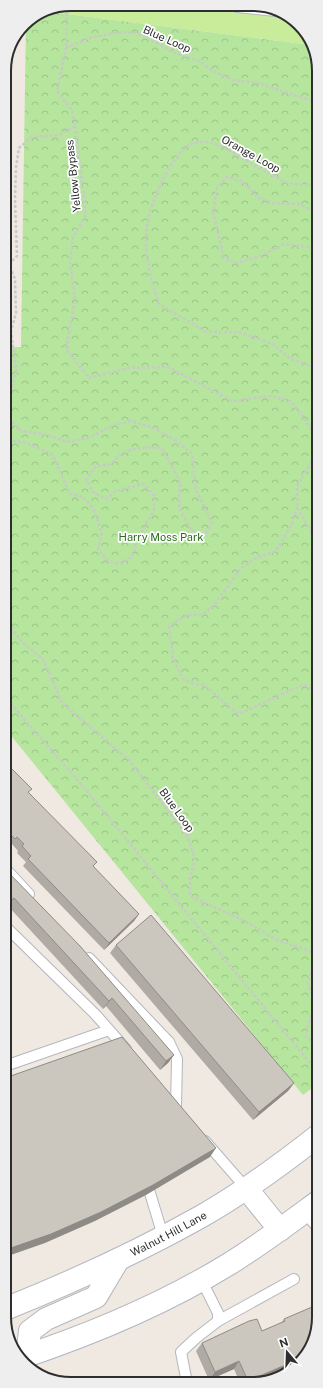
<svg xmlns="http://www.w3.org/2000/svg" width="323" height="1388" font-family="'Public Sans',sans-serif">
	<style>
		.park { fill: url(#park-crowns) }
		.pitch { fill: #c9ec9a }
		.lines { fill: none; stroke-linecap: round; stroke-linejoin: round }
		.service-casing { stroke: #b4b7c1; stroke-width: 12 }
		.secondary-casing { stroke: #b4b7c1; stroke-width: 24 }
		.path { stroke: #c9c9c9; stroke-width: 2.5; stroke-dasharray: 3 2; stroke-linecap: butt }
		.service { stroke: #fff; stroke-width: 10 }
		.secondary { stroke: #fff; stroke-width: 22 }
		.wall { fill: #afaba4 }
		.shaded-wall { fill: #8e8b86 }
		.building { fill: #cbc7bf; stroke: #8e8b86 }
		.labels { text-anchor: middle; stroke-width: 3.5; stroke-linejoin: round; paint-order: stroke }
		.street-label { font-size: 11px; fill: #2e2e2e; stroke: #fff }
		.park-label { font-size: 11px; fill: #2c6e1b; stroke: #fff }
		.rim { fill: none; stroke: #2e2e2e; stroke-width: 2 }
	</style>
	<defs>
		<pattern id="park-crowns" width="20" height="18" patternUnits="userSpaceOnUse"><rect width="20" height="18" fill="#b6e59e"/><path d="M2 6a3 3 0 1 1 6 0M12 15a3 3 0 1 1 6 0" fill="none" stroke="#9dc588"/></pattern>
	</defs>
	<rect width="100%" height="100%" fill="#efe9e1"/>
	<path class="park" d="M43,11L311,45L318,62L319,1083L303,1095L4,727V347H21L26,22Z"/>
	<path class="pitch" d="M269,6L302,27L311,45L43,11L46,9Z"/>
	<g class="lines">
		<defs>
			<path id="service" d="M237,7L276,11
				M4,867L29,894
				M4,925L95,1014L126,1049
				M89,958L169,1042L177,1059L176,1107
				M5,1066L109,1030
				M205,1141L246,1188
				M150,1193L163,1236
				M305,1212L319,1230
				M218,1321L294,1279
				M187,1383L181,1352L196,1338L218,1321V1313L201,1279"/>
			<g id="secondary">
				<path d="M246,1188L280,1230"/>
				<path id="s1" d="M5,1309C72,1282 138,1252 202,1216C243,1193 282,1164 319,1135"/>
				<path d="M27,1356L30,1331L46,1319L96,1297L118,1260"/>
				<path d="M20,1358C92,1334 164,1304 229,1264C260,1245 289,1223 319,1201"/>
			</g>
		</defs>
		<use href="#service" class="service-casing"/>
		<use href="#secondary" class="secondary-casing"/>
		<path class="path" d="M66,48L89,38L115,33L133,32L149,38L175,53L200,61L212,71L233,80L258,83L318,103
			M75,126L86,215L73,237L70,260L75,299L66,349L89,378L129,368L168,367L232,401L272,396L290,401L304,417L319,445
			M318,184C308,185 298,185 288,183C281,181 273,175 266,172C215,144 192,115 160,186C139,231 144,258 159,304L206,332H239L273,344L290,359L312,366L319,362
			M318,213L299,204L273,203L259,198L243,182L227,177L217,188L213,212L224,258L236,263L260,256L284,244L318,248
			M4,416L22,431L48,435L67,442L88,438L114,425L130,421L154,428L177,441L192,454L196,490L212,523L206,534L191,530L179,508L180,482L162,448C151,447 133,447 123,453C109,463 115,465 96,466L86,479L93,492L106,499L116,491L143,484L154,495V511L137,539L132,557L119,564L108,561L98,550L102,533L93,508L83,497L70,494L52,454L24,442L4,441
			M4,416L16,371L11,331L16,313L15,279L9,264L17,256L15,199L16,167L19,148L32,137L59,135L75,126L72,110L57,92L66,48L67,9
			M319,449L297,486V507L316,541L319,542
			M297,507L292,524L276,551L254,559L240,569L216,603L203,614L185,616L169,626L173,658L183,679L194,684L204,685L238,714C261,705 281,693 304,685L319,692
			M319,570C311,582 314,593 319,605
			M4,620L23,643L43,659L62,703L129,760L187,835L195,860L190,878V896L243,920L277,940L318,954L312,969L308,984L315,1002L307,1030L306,1037L314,1042L319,1041
			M4,696L80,783L319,1074"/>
		<use href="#service" class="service"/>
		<use href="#secondary" class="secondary"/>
	</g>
	<path class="wall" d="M4,761L29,793L93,867L139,914L134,921L104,950L23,866L26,862L17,853L18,851L12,844L10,846L4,840Z
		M4,868L174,1055L168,1063L160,1070L106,1006L103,1009L8,906L4,909Z
		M116,945L294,1083L288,1091L253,1120L110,953Z
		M284,1319L302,1361L281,1373L256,1383H240L234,1369L209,1380L196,1351L202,1343L262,1331L281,1323Z"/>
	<path class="shaded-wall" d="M14,898L8,906L4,909L10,901Z
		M139,914L134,921L104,950L109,943Z
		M112,998L106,1006L103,1009L109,1001Z
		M174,1055L168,1063L160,1070L166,1061Z
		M294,1083L288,1091L253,1120L259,1112Z
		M216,1148L210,1157L146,1195L95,1221L45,1243L5,1257V1250Z
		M304,1357L302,1361L281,1373L256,1383H247L248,1381Z
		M239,1361L234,1369L209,1380L215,1372Z"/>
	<path class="building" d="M4,761L32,789L28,792L97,862L93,866L139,914L109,943L28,859L31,856L22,846L24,844L17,837L15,839L4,828Z
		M4,868L80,946L174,1055L166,1061L112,998L109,1001L14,898L10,901L4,896Z
		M151,915L294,1083L259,1112L116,945Z
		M122,1037L216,1148L153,1185L101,1212L51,1234L5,1250V1078Z
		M319,1304V1321L304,1357L248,1381L239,1361L215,1372L202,1343L249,1321L257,1319L262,1331L285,1321L284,1319Z"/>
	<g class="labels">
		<g class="street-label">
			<text transform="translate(167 39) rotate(24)" y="4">Blue Loop</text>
			<text transform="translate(251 154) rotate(29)" y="4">Orange Loop</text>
			<text transform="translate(73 176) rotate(-96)" y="4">Yellow Bypass</text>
			<text transform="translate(177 810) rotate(54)" y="4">Blue Loop</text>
			<text dy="4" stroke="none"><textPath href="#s1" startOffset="180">Walnut Hill Lane</textPath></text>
		</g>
		<g class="park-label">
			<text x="161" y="541">Harry Moss Park</text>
		</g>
	</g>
	<path d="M0 0H323V1388H0ZM71 11H252A60 60 0 0 1 312 71V1317A60 60 0 0 1 252 1377H71A60 60 0 0 1 11 1317V71A60 60 0 0 1 71 11Z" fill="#eee" fill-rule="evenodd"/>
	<path class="rim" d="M71 11H252A60 60 0 0 1 312 71V1317A60 60 0 0 1 252 1377H71A60 60 0 0 1 11 1317V71A60 60 0 0 1 71 11Z"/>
	<g transform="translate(287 1352) rotate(341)" stroke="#ffffff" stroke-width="3" paint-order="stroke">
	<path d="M0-3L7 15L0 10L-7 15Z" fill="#2e2e2e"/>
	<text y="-6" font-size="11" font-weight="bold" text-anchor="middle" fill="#2e2e2e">N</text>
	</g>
</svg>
